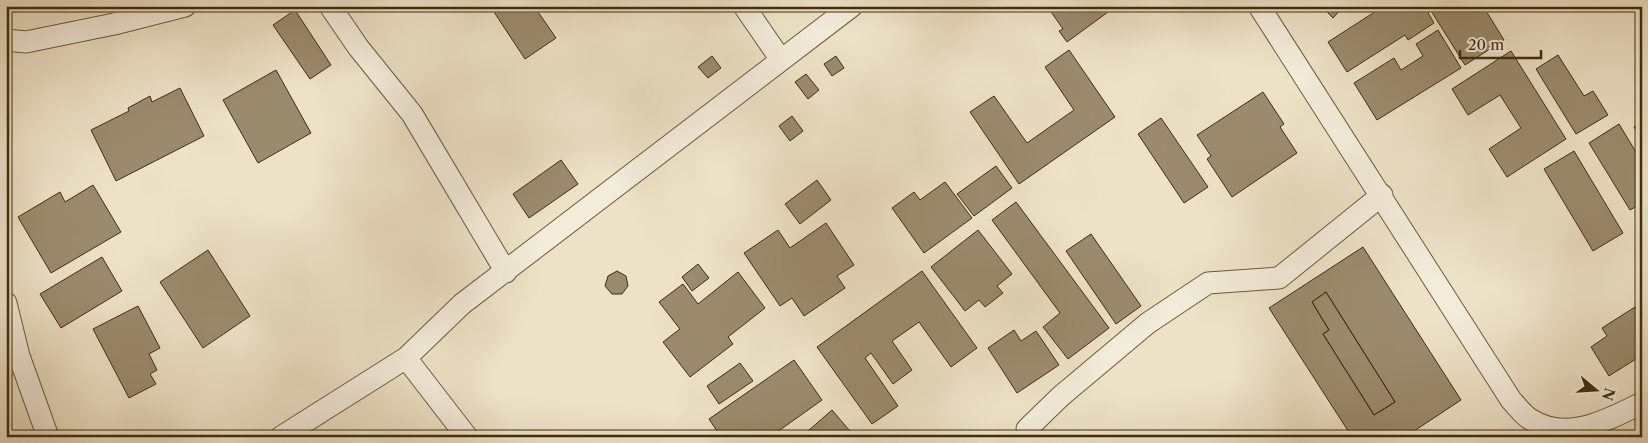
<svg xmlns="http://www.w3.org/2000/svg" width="1648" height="443" font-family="'Libre Caslon Text',serif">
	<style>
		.building { fill: #9b8b6e; stroke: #422d0d; fill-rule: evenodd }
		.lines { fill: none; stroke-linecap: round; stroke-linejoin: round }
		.street-casing { stroke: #6d5a3c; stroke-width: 23 }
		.street { stroke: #f3ecdb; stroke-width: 21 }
	</style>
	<rect width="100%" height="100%" fill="#ede2c7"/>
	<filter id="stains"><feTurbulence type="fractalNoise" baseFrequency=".004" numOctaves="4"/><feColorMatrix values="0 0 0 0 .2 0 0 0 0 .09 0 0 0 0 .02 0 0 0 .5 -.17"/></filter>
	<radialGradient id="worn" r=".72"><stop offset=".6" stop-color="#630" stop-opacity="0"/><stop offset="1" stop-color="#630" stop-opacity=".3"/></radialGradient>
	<path class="building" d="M490,6H534L556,38L525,59Z
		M1047,6H1103L1108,12L1067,42L1059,31L1063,29Z
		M1321,6H1344L1333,18Z
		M1384,6H1424L1434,23L1408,40L1405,35L1347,72L1328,42Z
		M1428,6H1483L1504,40L1465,65Z
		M295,10L331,65L310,79L273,25Z
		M1438,30L1461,68L1377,120L1354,83L1394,58L1401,70L1423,56L1416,44Z
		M1069,50L1115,117L1019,184L970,112L994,96L1027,143L1074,110L1045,67Z
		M1511,51L1566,139L1507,177L1489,149L1521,128L1500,95L1468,115L1452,89Z
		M1558,55L1584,96L1593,91L1608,115L1576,134L1536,69Z
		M712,56L721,68L708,78L698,67Z
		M836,56L844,68L832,76L824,64Z
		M276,70L311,133L258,163L223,100Z
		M806,74L819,90L808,99L795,82Z
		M180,88L204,136L116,181L91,130L129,111L128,108L150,96L152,102Z
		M1263,92L1284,124L1280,127L1297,153L1232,197L1207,159L1211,156L1197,135Z
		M792,116L803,131L790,141L779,126Z
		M1161,118L1208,187L1184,203L1138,134Z
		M1642,122V139L1634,127Z
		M1619,124L1642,162V203L1630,210L1589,143Z
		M1574,151L1623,233L1593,251L1544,169Z
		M561,160L578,184L529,218L513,194Z
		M996,166L1012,188L974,216L957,194Z
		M817,180L831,200L800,224L785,204Z
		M945,182L972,218L924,253L892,208L914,192L920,200Z
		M93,185L121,232L51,273L18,217L60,192L65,202Z
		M1016,202L1109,328L1068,359L1043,327L1060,313L992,220Z
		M826,223L854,265L837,276L845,288L804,316L792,298L780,306L744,253L778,230L790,248Z
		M978,230L1012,274L997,286L1003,293L985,307L979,300L965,311L931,267Z
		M1091,234L1141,306L1116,324L1066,251Z
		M1363,247L1461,400L1405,437H1352L1269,308ZM1326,292L1395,402L1374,415L1323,334L1329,330L1312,302Z
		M208,250L250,316L203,348L160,282Z
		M102,257L122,291L61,328L40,294Z
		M698,264L709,278L692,291L682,277Z
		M617,271L626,276L628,286L622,294H612L605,286L608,276Z
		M922,271L977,348L951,367L919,322L892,341L912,370L893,384L871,353L865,358L898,406L872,424L817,347Z
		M738,272L765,308L728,337L733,344L690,377L663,342L680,329L659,302L683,284L698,304Z
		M1326,292L1395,402L1374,415L1323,334L1329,330L1312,302Z
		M138,306L160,348L149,354L157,370L150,374L156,384L129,398L93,329Z
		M1635,307L1642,315V355L1609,376L1591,347L1607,336L1602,328Z
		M1014,330L1021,341L1036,331L1059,365L1017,393L988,348Z
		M794,360L822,400L770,437H721L709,419Z
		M740,363L753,381L719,404L707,386Z
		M832,410L855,437H801Z"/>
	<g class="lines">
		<defs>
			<path id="street" d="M330,6L358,47L412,114L506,272
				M744,6L781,60
				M1259,6L1511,400C1517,406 1523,415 1530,419C1567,443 1607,420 1642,403
				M6,40L26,42L114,24L185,6
				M6,303L19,356L48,437
				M406,358L467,437
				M1027,429L1061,396L1148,323L1208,283L1279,278L1382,195
				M281,437L406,358L462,304L852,6"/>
		</defs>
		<use href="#street" class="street-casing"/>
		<use href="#street" class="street"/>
	</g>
	<rect width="1648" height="443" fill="none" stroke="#ede2c7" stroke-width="25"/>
	<rect x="8" y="8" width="1633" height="428" fill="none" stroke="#422d0d" stroke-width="2.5"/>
	<rect x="12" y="12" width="1623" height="418" fill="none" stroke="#422d0d"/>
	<g transform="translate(1596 390) rotate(108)" stroke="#f3ecdb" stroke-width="4" paint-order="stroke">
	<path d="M0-4L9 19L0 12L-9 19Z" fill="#422d0d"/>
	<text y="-8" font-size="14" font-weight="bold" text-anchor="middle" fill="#422d0d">N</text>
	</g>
	<path d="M1460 50v8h81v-8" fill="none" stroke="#422d0d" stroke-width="2.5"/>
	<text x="1468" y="50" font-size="15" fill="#422d0d" stroke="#f3ecdb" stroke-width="4" paint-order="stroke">20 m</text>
	<rect width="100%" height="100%" filter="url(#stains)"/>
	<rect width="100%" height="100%" fill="url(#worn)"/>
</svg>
